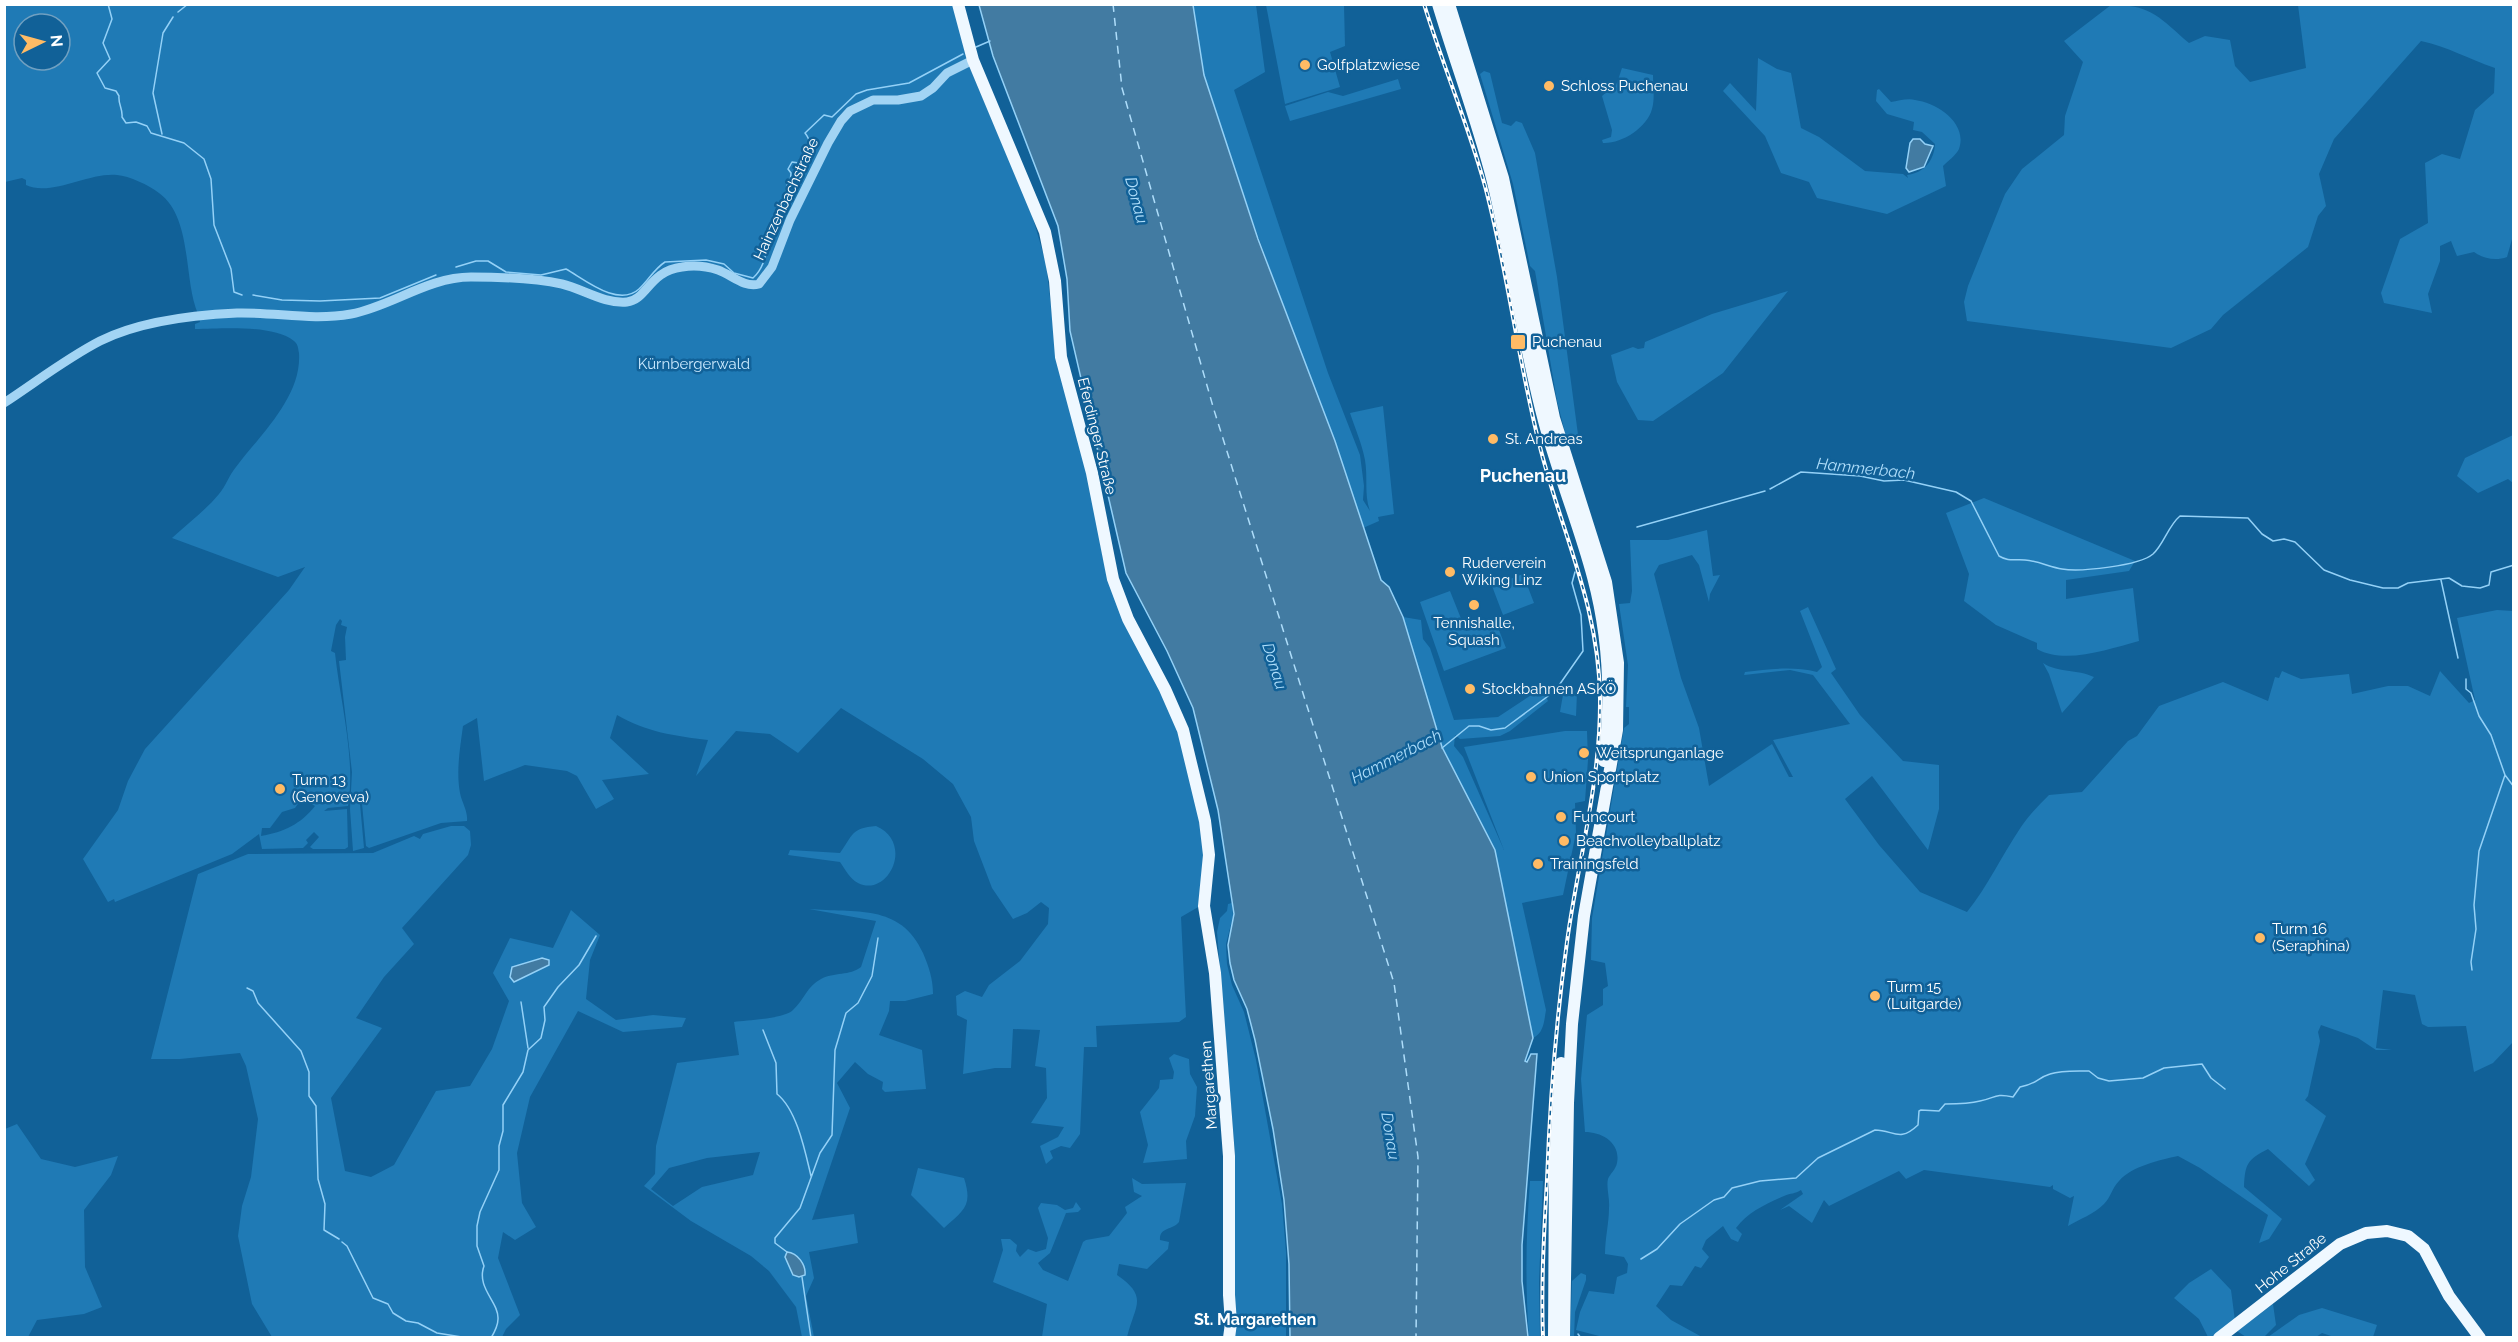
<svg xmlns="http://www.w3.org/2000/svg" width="2518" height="1342" font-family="Raleway,sans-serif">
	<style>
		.green { fill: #1f7ab5; fill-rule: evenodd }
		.water { fill: #427ba2; stroke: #94d1f7; stroke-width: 1.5 }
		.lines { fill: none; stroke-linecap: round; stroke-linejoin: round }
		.stream { stroke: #94d1f7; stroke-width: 1.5 }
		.ferry { stroke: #aeddfa; stroke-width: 1.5; stroke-dasharray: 8 6; stroke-linecap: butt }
		.minor { stroke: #a2d4f4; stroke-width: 9 }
		.major { stroke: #eff8ff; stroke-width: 12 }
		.rail-casing { stroke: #fff; stroke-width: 4 }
		.rail { stroke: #116198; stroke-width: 1.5; stroke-dasharray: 4.5; stroke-linecap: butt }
		.poi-dot { fill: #ffbb65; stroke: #116198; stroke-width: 2 }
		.labels { text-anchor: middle; stroke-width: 5; stroke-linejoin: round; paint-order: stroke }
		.poi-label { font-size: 15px; fill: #fff; stroke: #116198; text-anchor: start }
		.street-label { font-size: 15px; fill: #fff; stroke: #116198 }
		.park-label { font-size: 15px; fill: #cae9fe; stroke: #116198 }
		.water-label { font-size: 16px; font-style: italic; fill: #aeddfa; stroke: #116198 }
		.neighbourhood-label { font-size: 16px; font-weight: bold; fill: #fff; stroke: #116198 }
		.quarter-label { font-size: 18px; font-weight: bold; fill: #fff; stroke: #116198 }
	</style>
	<rect width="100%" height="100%" fill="#116198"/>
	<path class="green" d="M5,5H953L968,63L1032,215L1046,263L1055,342L1091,490L1103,559L1160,683L1185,746L1205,846L1200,906L1181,917L1186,1017L1179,1022L1096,1026L1097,1047H1084L1080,1134L1070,1148L1061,1146L1050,1151L1053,1158L1046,1164L1040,1146L1058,1137L1064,1127L1031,1123L1047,1098L1046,1068L1035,1066L1040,1030L1013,1029L1011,1068H995L963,1074L967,1020L957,1015L956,996L965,991L982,997L989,985L1020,961L1048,924L1049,908L1041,902L1027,913L1013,919L992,888L974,841L971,817L953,784L923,759L841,708L798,753L770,734L736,731L696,776L708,740C675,736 646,732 617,715L610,738L649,774L602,780L614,799L596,809L577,776L567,771L525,765L484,781L477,718L463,726C460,748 456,771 460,793C462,803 468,811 467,821L441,823L369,848L366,846L361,793H359L364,848L353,851L350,809L352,772L339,661L346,660L345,637L347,627L341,625L342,621L340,619L336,625L331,651L335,653C340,701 356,758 348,806L328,808L324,811L347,809L348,847L345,849H313L310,847L319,837L314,832L306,840L308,843L303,848L262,849L259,834L232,854L115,902L114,899L108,902L83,859L118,810L128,781L145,749L289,590L305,567L278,577L172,538C187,524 206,510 219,494C226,486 229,475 236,467C260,435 302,397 299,353C298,348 298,344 294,341C272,324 222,329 195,329V324L200,322L198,314C183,279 193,218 159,193C149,185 129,176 117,175C89,172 51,197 26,185V180L22,178L5,182ZM24,24H60V60H24ZM302,798L315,806C301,824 284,832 261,836L262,828H270L282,812L295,808Z
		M1193,5H1256L1265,72L1234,90L1328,373L1360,455L1364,486L1363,500L1370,511C1364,495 1368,478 1365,460C1362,444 1355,428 1350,413L1383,406L1394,514L1378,517L1379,521L1363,528C1325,409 1277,294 1237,176C1218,121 1195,64 1193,5Z
		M1266,5H1344L1345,46L1330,52L1340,87L1285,104Z
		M2111,5C2151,4 2160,18 2189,43L2205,36L2230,40L2235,66L2250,82L2306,68L2298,5H2513L2514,232L2507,257C2496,261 2484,259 2474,252L2457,256L2451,241L2440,246V261L2428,294L2432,313L2384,303L2381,293L2400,239L2428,223L2425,163L2442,154L2460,159L2475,110L2494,93L2495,68C2468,59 2449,47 2421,41L2334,139L2319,174L2326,206L2318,216L2308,247L2223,315L2211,329L2171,348L1967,321L1964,302L1968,286L2005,194L2022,169L2064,135L2065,116L2083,62L2064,41Z
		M1758,58L1777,69L1791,73L1801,128L1819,137L1865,171L1903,174L1908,178L1907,175C1924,173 1934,161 1935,144L1922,132L1913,130L1914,122L1887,114L1876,101L1877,90L1879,89L1891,102C1898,101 1908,98 1915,100C1937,103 1968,123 1959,149C1956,155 1948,161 1943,166L1946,186L1887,214L1817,198L1809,182L1781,173L1765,136L1723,91L1730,83L1756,111Z
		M1622,68L1653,75C1653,86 1655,99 1652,109C1647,128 1621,144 1603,143L1602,140L1611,137L1612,130L1602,96L1617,83Z
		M1484,71L1490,73L1502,123L1511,126L1516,121L1522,123L1535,153L1557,277L1579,442L1568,444L1557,401L1535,271L1530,266L1513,184L1480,74Z
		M1398,79L1401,89L1290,121L1285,106L1328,92L1343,96Z
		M1788,291L1723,373L1653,421L1638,420L1617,382L1611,355L1633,347L1638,349L1644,348L1645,342L1712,314Z
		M2513,435V483L2508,479L2478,493L2457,476L2465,458Z
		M1984,498L2135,561L2129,571L2066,580V599L2133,588L2139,641C2109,649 2065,665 2037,649V643L1996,625L1964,601L1969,574L1946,513Z
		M1707,530L1713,576L1720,575L1710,594L1709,602L1699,565L1692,555L1659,565L1654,574L1681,678L1699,728L1709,786L1772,744L1789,777H1793L1773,740L1850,724L1813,675L1790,670L1744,675L1745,672C1770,669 1793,666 1817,672L1822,667L1800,611L1808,607L1836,669L1831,673L1860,715L1903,761L1939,765V809L1928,850L1872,776L1845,799L1879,845L1920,892L1967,912C1988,886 2002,855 2021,827C2029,815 2039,805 2049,795L2082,792L2128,741L2137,736L2159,706L2223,682L2268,701L2275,677L2279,678L2282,671L2301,679L2349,674L2352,694L2388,686H2408L2430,696L2440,671L2469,703L2475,700L2457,618L2497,610L2513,611V1042L2493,1063L2474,1072L2466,1026L2428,1027L2422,1024L2415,995L2383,990L2376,1048L2392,1050H2376L2358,1038L2321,1025L2318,1032L2320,1041L2308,1096L2305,1100L2326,1116L2305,1164L2315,1180L2309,1186L2268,1149C2247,1160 2245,1164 2244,1187L2282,1219L2269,1239L2259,1243L2268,1215L2200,1168L2178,1156C2160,1160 2132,1166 2119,1181C2112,1188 2111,1197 2104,1204C2094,1214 2080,1219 2068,1226L2074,1196L2070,1198L2053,1189V1185L2050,1187L1924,1170L1906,1179L1899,1171L1829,1206L1824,1200L1812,1223L1789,1206L1780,1210L1803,1194L1801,1190C1795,1194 1791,1193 1784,1196C1766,1204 1748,1212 1736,1228L1742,1234L1738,1242L1731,1239L1723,1226L1706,1240L1702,1249L1709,1257L1701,1268L1695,1266L1682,1286L1670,1285L1656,1306L1671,1320L1702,1337H1603L1576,1330L1580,1312L1589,1291L1614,1294L1617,1277L1627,1273L1628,1264L1624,1257L1605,1254C1605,1238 1609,1223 1609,1208C1610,1199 1606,1187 1608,1179C1610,1174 1616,1169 1617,1163C1621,1143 1602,1132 1585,1132L1581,1079L1587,1015L1603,1005V989L1608,986L1605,963L1591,960L1592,918L1624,728L1629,724V707H1626L1628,665L1619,604L1630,603L1632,591L1630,540H1668Z
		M1523,574L1534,603L1503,615L1492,586Z
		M1450,591L1466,631L1495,620L1506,648L1444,671L1420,602Z
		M1403,617L1421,620L1423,639L1430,648L1454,720L1498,717L1542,688L1548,701L1510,731L1500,736L1460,739L1455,735L1454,746L1463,757L1504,850L1464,747L1565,731H1587L1588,760L1585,801L1575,803L1576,833L1563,895L1522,903L1546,1010C1544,1021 1544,1033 1533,1038L1495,850L1442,747Z
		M2043,663C2058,673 2077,669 2094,677L2062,713L2049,674Z
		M1564,689L1575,691L1577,693L1576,716L1560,712Z
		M451,826H464L470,831L471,845L468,855L402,928L414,944L384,977L356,1018L382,1028L331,1098L345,1171L371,1177L394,1165L436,1091L470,1086L492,1049L509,1001L493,973L510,938L553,948L571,910L600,935L590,960L586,999L616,1020L653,1015L686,1018L682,1027L623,1032L578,1011L530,1097L517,1153L522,1203L536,1227L515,1240L503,1232L498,1258L520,1315L506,1329L502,1337H272L252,1304L238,1236L242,1206L251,1177L258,1119L246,1066L240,1053L180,1059H151L198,874L248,854L373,853L414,836L420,839L423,834ZM541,958L549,965L514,982L513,967Z
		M876,826C915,843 888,898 858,883C850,879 845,869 840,862L788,855L790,850L840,853C853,835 851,828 876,826Z
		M1232,903L1233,916L1226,944L1227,964L1232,985L1244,1012L1256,1060L1282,1204L1286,1252V1337H1234L1235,1154L1217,932L1220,918L1227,911L1228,904Z
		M809,909C854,913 901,903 923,953C929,967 933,979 933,994L905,1001H890L889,1011L879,1035L922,1050L926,1089L885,1092L882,1089L883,1082L868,1074L855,1062L837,1083L850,1108L812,1220L854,1214L858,1243L809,1252L814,1278L806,1296L814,1337H802L796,1307L769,1271L751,1256L691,1221L644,1186L655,1174L656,1146L677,1063L739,1055L734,1022C748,1020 784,1019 793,1010C804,1000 807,986 821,979C834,972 850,976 861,967L876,921ZM760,1152L753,1175L702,1187L673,1206L651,1189L669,1168L707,1158ZM793,1253L799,1258L805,1271L799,1277L793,1275L785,1257Z
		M1174,1054L1189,1059L1190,1074L1197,1087L1195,1116L1186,1141L1187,1159L1143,1163L1148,1145L1140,1112L1159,1088L1160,1080L1173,1079L1174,1072L1169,1058Z
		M17,1124L41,1159L75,1167L118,1156L111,1175L84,1210L85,1267L102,1307L84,1314L37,1320L28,1337H5V1129Z
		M918,1168L964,1178C973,1206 964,1210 944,1228L911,1195Z
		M1132,1178L1142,1184L1186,1183L1179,1222C1173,1230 1159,1227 1160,1240L1169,1242L1168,1249L1147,1269L1119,1264L1117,1275C1149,1297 1135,1305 1127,1337H1042L1047,1304L993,1282L1003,1250L1001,1239H1010L1017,1245L1016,1251L1020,1257L1028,1249L1036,1252L1046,1249L1048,1238L1038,1208L1041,1203L1057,1205L1065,1210L1073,1208L1076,1202L1081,1209L1078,1212L1066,1213L1050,1253L1038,1263L1043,1270L1068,1281L1083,1242L1086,1240L1109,1236L1127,1213L1125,1207L1142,1196L1134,1192Z
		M1530,1181H1543L1539,1282L1540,1337H1529C1525,1285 1526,1234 1530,1181Z
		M2211,1269L2231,1290L2235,1321L2214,1337H2208L2199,1319L2174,1298L2189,1283Z
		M1581,1273L1586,1275V1280L1575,1312L1574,1337H1570L1572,1281Z
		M2273,1304L2276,1325L2264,1337H2246L2237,1331Z
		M2322,1308L2377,1325L2373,1337H2334L2322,1333L2316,1337H2268L2299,1315Z"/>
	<path class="water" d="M979,5H1193L1204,75L1258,239L1335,441L1381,580L1389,587L1403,617L1442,747L1495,850L1533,1038L1525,1061L1527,1062L1531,1054H1537L1522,1245V1281L1528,1337H1290L1289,1264L1284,1200L1273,1129L1255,1040L1247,1009L1234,980L1230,963L1228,945L1234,914L1218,810L1193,708L1167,651L1126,573L1070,331L1067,279L1058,226L993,56Z
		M1913,139H1920L1925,144L1933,146L1924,167L1909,172L1906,168L1910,143Z
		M542,958L549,960V965L514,982L510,977L512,967Z
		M787,1252C798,1253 806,1265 805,1275L799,1277L793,1275L785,1257Z"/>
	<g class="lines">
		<path class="stream" d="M108,4L112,19L103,43L110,59L97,73L105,88L116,91L119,96C118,104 123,109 122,117L126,123L136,122L147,126L151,133L184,143L204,159L211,179L214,225L231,269L234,292L242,295
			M178,12L188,4
			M976,47L990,41
			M162,134L153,93L163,33L173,17
			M456,267L476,261H488L506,272L541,275L566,269C584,279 618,308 639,289C648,281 654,269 665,262L706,260L724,264L734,273L753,278C773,260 763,228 785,212L787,185L790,183L791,173L788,169L792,162L799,163C808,153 814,144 805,133L824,115L832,117L856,94L867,90L909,83L963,54
			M253,295L282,300L320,301L380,298L436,275
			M1770,489L1801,472L1860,476L1884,481L1904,480L1956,492L1971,501L1999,556C2009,562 2014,559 2025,560C2038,561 2050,567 2062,569C2080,572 2139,566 2153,554C2164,544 2168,526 2180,516L2248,518L2262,534L2273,541L2284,539L2295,542L2324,570L2350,580L2383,588H2398L2408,583L2449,578L2462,586L2480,588L2489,585L2491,572L2514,565
			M1637,527L1765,491
			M2441,580L2458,658
			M2466,679V689L2471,693L2479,716L2491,735L2505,775L2514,787
			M1442,748L1469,726H1479L1491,730L1505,728L1555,691L1583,651L1581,615L1572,583L1575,572
			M2472,970L2471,962L2476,929L2474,905L2479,851L2505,775
			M247,988L253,991L258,1003L301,1051L309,1072V1096L316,1106L318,1179L325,1204L324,1230L339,1239
			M521,1002L528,1048
			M763,1030L776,1063L777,1094C797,1110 805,1151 811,1176
			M342,1242L347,1246L373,1298L388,1304L393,1313L406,1321L418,1323L437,1333L468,1338
			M787,1252L775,1243V1238L800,1208L820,1153L832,1135L835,1050L846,1013L858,1003L872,976L878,938
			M1641,1259L1657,1249L1680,1224L1714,1200L1724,1197L1732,1188L1760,1181L1796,1178L1818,1158L1875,1130C1894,1130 1899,1143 1918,1125L1919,1111L1921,1110L1939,1111L1945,1104C1957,1104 1969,1104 1980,1101C1996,1098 1994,1093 2013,1097L2020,1087C2037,1084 2037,1078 2050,1074C2062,1070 2077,1071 2089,1071L2098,1078L2109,1081L2143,1078L2164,1068L2202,1064L2211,1078L2225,1089
			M802,1277L811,1338
			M1578,1334L1581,1338
			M491,1338C494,1333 498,1325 498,1319C499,1302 476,1288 484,1266L477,1246V1226L480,1212L499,1170V1146L503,1131V1105L523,1072L528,1050L541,1038L545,1020L544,1007L558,987L579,965L596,936"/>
		<path class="ferry" d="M1113,4L1122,88L1214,410L1394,983L1418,1157L1416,1338"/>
		<path class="minor" d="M4,403C36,382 67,358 100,341C140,321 193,315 237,313C277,312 311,321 351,314C392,306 428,277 471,277C500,277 533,278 562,284C583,289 604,304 627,302C647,300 649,271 682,267C694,265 706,266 718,270C732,275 744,288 759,284L772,267L790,220L828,143L841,121L850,111L873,100H898L921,96L933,88L947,73L973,60"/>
		<path class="major" d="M958,4L973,60L1045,232L1055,281L1061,357L1092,473L1113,579L1128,619L1165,689L1183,730L1205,821L1209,855L1204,906L1215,973L1229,1156V1295L1231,1323L1229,1338
			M1438,4C1456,64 1478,122 1493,182C1512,261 1523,342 1544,421C1558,474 1579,524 1593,577C1609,637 1612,699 1604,761
			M1449,4L1503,178L1554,418L1606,582L1618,663L1617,730L1584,916L1572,1024L1568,1103L1564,1338
			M1554,1338L1555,1165L1561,1063
			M2219,1338L2340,1244L2366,1233L2387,1231L2408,1236L2424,1249L2449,1296L2480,1338"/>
		<defs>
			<path id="rail" d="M1424,4C1443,66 1468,124 1485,186C1508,272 1518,361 1540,447C1562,534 1599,606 1600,698C1601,780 1578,861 1567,942C1556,1021 1550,1100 1547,1180C1544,1233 1541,1285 1543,1338"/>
		</defs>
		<use href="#rail" class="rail-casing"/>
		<use href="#rail" class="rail"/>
	</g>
	<g class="poi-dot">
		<circle cx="1305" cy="65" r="6"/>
		<circle cx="1549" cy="86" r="6"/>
		<rect x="1510" y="334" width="16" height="16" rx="3"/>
		<circle cx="1493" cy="439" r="6"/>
		<circle cx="1450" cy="572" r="6"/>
		<circle cx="1474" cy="605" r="6"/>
		<circle cx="1470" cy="689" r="6"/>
		<circle cx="1584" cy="753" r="6"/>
		<circle cx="1531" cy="777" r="6"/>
		<circle cx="280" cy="789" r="6"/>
		<circle cx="1561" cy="817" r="6"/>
		<circle cx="1564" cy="841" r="6"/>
		<circle cx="1538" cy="864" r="6"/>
		<circle cx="2260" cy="938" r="6"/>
		<circle cx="1875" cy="996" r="6"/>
	</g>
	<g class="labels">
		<g class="poi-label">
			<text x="1317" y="70">Golfplatzwiese</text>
			<text x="1561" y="91">Schloss Puchenau</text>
			<text x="1532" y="347">Puchenau</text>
			<text x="1505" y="444">St. Andreas</text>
			<text x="1462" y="568">Ruderverein<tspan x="1462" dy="17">Wiking Linz</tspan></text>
			<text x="1474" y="628" text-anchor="middle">Tennishalle,<tspan x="1474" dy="17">Squash</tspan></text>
			<text x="1482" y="694">Stockbahnen ASKÖ</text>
			<text x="1596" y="758">Weitsprunganlage</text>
			<text x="1543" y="782">Union Sportplatz</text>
			<text x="292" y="785">Turm 13<tspan x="292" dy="17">(Genoveva)</tspan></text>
			<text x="1573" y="822">Funcourt</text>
			<text x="1576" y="846">Beachvolleyballplatz</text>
			<text x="1550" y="869">Trainingsfeld</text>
			<text x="2272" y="934">Turm 16<tspan x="2272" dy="17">(Seraphina)</tspan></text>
			<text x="1887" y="992">Turm 15<tspan x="1887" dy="17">(Luitgarde)</tspan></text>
		</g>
		<g class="street-label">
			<text transform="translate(786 199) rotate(-65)" y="5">Hainzenbachstraße</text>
			<text transform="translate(1097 436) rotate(76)" y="5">Eferdinger Straße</text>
			<text transform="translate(1209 1085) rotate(-94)" y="5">Margarethen</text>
			<text transform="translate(2291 1263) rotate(-39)" y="5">Hohe Straße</text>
		</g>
		<g class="park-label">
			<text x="694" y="369">Kürnbergerwald</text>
		</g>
		<g class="water-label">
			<text transform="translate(1137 200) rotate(75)" y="6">Donau</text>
			<text transform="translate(1866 468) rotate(6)" y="6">Hammerbach</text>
			<text transform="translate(1275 666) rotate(72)" y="6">Donau</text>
			<text transform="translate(1396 756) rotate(-27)" y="6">Hammerbach</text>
			<text transform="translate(1391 1136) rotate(81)" y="6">Donau</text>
		</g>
		<g class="neighbourhood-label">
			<text x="1255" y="1325">St. Margarethen</text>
		</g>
		<g class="quarter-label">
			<text x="1523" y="482">Puchenau</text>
		</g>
	</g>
	<rect width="2518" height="1342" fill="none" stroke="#ffffff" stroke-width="12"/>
	<g transform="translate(42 42) rotate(85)"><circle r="28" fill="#116198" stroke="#70a0c1" stroke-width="1.5"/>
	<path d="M0-4.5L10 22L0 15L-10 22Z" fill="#ffbb65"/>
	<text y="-9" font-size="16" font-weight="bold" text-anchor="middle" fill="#ffffff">N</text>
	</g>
</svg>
